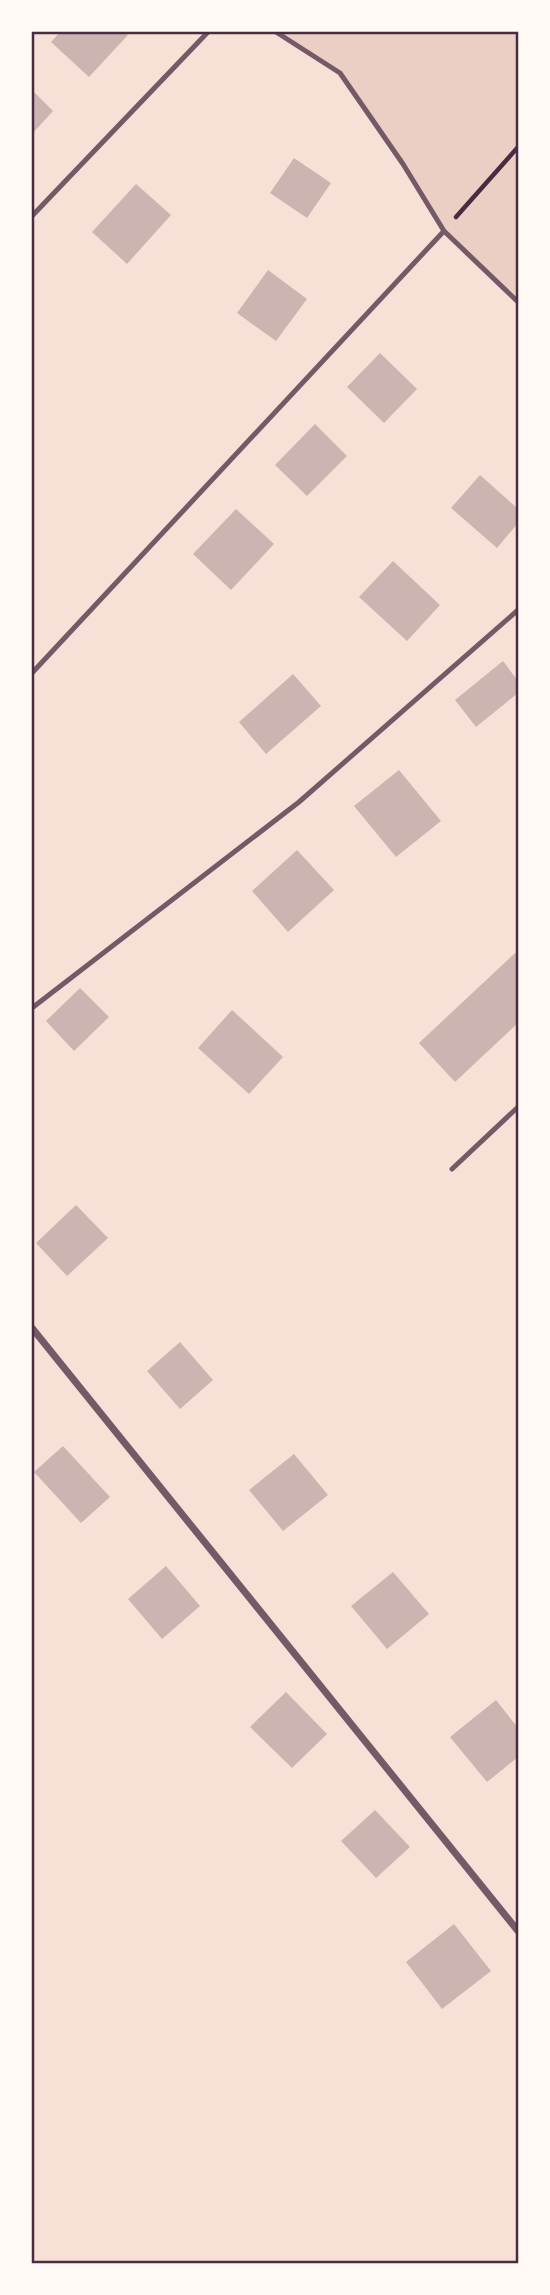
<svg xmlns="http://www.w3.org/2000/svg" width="550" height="2295" font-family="'PT Serif',serif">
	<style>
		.green { fill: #ebcfc5 }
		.building { fill: #ccb4b1 }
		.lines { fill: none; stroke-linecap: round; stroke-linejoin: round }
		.path { stroke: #4a2c40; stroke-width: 4.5 }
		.service { stroke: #755966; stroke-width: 5 }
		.minor { stroke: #755966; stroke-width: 7 }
		.neatline { fill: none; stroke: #4a2c40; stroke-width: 2.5 }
	</style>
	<rect width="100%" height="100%" fill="#f7e1d7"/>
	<path class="green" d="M276,32H518V302L444,231L403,164L340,73Z"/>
	<path class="building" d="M60,32H124L128,35L89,77L51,42Z
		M32,90L53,111L32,134Z
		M294,158L331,183L307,218L270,193Z
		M136,184L171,215L127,264L92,232Z
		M268,270L307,299L276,341L237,313Z
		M380,353L417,389L384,423L347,387Z
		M315,424L347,456L307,496L275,465Z
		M480,475L518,509V523L497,548L451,508Z
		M236,509L274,544L231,590L193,554Z
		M393,561L440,605L407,641L359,597Z
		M503,661L518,681V693L476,727L455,700Z
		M293,674L321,706L266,754L239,722Z
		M399,770L441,821L396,857L354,806Z
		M297,850L334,890L288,932L252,891Z
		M515,953L518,957V1023L455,1082L419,1043Z
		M80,988L109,1017L74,1051L46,1021Z
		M232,1010L283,1057L249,1094L198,1048Z
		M76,1205L108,1238L67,1276L36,1243Z
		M180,1342L213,1380L180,1409L147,1371Z
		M63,1446L110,1497L81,1523L34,1472Z
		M294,1454L328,1495L283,1531L249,1490Z
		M166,1566L200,1606L162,1639L128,1599Z
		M393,1572L429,1614L387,1649L351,1606Z
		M286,1692L327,1734L292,1768L250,1727Z
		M496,1700L518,1728V1757L487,1782L450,1737Z
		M375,1810L410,1847L376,1878L341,1841Z
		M454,1924L491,1971L442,2009L406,1962Z"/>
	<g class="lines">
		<path class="path" d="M456,217L518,147"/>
		<path class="service" d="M276,32L340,73L403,164L444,231L518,302
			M32,216L208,32
			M32,673L444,231
			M32,1008L299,802L518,610
			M452,1169L518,1107"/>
		<path class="minor" d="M32,1328L518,1931"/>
	</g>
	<rect width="550" height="2295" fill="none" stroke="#fffaf5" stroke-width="66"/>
	<rect x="33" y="33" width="484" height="2229" class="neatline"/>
</svg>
